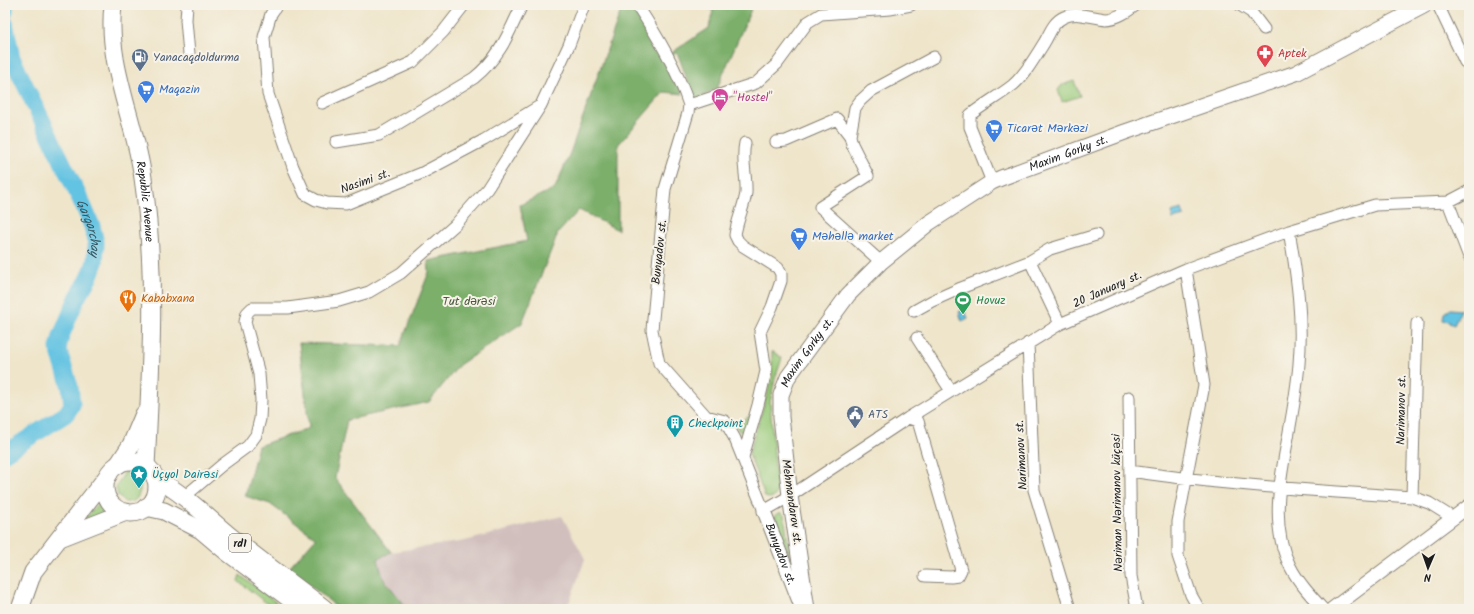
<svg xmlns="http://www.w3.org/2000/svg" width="1474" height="614" font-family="Kalam,sans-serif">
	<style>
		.industrial { fill: #d1bfbe }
		.green { fill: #9acb7b; stroke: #5b744c }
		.forest { fill: #7baf6b; stroke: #4c6644 }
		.water { fill: #64c3e2; stroke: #40707f }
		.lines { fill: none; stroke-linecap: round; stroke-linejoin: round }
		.river { stroke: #64c3e2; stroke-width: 17 }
		.minor-casing { stroke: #868074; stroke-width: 13 }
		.tertiary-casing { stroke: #868074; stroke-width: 15 }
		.secondary-casing { stroke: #868074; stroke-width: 17 }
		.primary-casing { stroke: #868074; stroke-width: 19 }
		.minor { stroke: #fff; stroke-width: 11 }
		.tertiary { stroke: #fff; stroke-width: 13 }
		.secondary { stroke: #fff; stroke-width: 15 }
		.primary { stroke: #fff; stroke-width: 17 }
		.labels { text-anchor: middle; stroke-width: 4; stroke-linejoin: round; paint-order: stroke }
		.shield { fill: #f7f3e8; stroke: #5e5c59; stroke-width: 1 }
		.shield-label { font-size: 11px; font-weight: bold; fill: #1c1c1c }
		.health-label { font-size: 12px; fill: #be3a42; stroke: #f7f3e8; text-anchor: start }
		.service-label { font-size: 12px; fill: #4e5e75; stroke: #f7f3e8; text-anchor: start }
		.shop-label { font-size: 12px; fill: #366cbe; stroke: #f7f3e8; text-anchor: start }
		.hotel-label { font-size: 12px; fill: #b23c85; stroke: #f7f3e8; text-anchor: start }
		.street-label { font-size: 12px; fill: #1c1c1c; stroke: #f7f3e8 }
		.food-label { font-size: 12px; fill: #c56008; stroke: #f7f3e8; text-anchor: start }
		.leisure-label { font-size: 12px; fill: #27864d; stroke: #f7f3e8; text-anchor: start }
		.park-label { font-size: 12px; fill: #48593d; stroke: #f7f3e8 }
		.culture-label { font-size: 12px; fill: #0d838f; stroke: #f7f3e8; text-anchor: start }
		.water-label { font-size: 13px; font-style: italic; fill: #355661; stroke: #f7f3e8 }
	</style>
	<rect width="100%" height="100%" fill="#f7f3e8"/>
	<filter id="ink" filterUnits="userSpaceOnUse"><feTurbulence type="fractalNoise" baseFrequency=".025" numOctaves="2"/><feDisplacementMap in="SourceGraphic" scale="8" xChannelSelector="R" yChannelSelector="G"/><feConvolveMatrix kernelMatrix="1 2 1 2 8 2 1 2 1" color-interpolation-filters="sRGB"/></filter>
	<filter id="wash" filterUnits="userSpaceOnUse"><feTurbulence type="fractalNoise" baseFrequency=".012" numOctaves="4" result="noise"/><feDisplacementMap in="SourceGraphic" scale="16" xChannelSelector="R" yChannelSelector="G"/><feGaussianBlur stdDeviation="0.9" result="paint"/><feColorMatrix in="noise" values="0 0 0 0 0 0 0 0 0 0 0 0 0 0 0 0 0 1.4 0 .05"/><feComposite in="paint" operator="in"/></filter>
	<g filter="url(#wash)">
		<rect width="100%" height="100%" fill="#efe5cb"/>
		<path class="industrial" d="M562,516L585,559L567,609H406V608L383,578L378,559L391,552L465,541Z"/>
		<path class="green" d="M1074,81L1080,96L1062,102L1058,90L1062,85Z
			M772,351L782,358L775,379L770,402L777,492L774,497L769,498L765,497L749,454L772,378Z
			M753,413L746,429L741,432L738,430L735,422L744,420Z
			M132,470C134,470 137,471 138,472C143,477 141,492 137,498C134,502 130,502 125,502L118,496L116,487L125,472Z
			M103,498L108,508L112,512L80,524Z
			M779,513H782L784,515L791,562L775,518V515Z
			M240,575L285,609H274L238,581Z"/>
		<path class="forest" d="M623,5H633L665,57L709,28L713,10L696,5H753L717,88L695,101L677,52L667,59L683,94L664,92L618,145V230L579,210L558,233L522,323L459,365L429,402L347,420L335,478L391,552L378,559L383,578L407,608L406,609H339L289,568L316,538L270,504L245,496L258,446L309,428L299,343L400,346L429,272L428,261L527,241L520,205L555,188L570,153Z"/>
		<path class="water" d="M1182,209L1184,216L1173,219L1171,212Z
			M964,309L968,318L962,321L959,312Z
			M1450,309L1461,310L1454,325L1449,323V321L1443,320L1444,313Z"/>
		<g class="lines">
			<g class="river">
				<path d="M5,11V5"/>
				<path id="s1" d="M5,23L12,58L83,205L92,226L96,243L95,262L89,278L77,298L61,336L58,348L70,387L72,405L66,414L5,453"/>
			</g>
		</g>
	</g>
	<g filter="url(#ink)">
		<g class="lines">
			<defs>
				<path id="minor" d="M187,5L186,20L189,54
					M277,5L271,14L264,37L268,94L293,167L305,194L316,200L327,203L346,204L422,173L484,140L538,107
					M637,5C658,37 677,69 689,105
					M911,5L890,9L821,14L808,22L777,64L756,83L689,105L688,113L665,189L652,330L659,363L706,416L725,421L735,439L764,511L790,496L908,418L1060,324L1186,269L1289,231L1375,205L1448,202L1469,191
					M1240,5L1251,12L1264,29
					M1438,5L1465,62L1469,63
					M322,103L413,62L443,32L464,5
					M336,142L379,135L474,78C500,57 508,35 522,5
					M776,142L786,141L837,119L850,136
					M992,182L970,127V115C984,104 999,96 1013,85C1026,74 1035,57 1044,43C1050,33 1053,22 1064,17C1077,11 1093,18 1106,19C1117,19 1128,11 1136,5
					M1448,202L1469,257
					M1289,231C1297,275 1303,319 1299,364C1297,387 1293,410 1289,432C1281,476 1269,524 1290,566C1298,582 1311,596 1323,609
					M1030,261L1060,324
					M881,262L820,207L868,176L852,144L850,136L855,108L860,101L871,91L934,57
					M1186,269L1204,385L1178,522V556L1191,595L1199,609
					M914,311L932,301L961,288L1030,261L1050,249L1096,235
					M1417,323L1412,497L1429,503L1453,518
					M917,338L951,391
					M1028,343L1034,490L1070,609
					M1129,397L1131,576L1137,609
					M908,418L918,421L961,570L958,576L951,577L925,576
					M743,457L758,405L766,371L760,332L772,307L781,281V274L778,268L743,246L738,241L735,235C737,220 744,207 746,193C747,175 741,161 745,143
					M1130,471C1224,485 1318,491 1412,497
					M184,497L222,465L248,446L256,435L260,419L261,400L259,374L245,322L247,313L252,308H288L339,301L369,292L401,273L455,225L487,189L541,105L569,45L584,5"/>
				<g id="tertiary">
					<path id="s2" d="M764,511L802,609"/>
					<path d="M1332,609L1469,506"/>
				</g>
				<g id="secondary">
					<path id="s3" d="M807,609L790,496L781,417V395L788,377L848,295L881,262L929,223L992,182L1001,178L1125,132L1296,73L1425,5"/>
				</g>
				<g id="primary">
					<path id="s4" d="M113,5C106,64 135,120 143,178C157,273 151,370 146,466"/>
					<circle cx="131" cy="487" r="26"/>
					<path d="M118,465L131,445L144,414"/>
					<path d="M155,478C183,493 206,516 230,536C261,561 294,585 325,609"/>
					<path d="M146,507L164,511L201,530L227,552L303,609"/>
					<path d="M60,538L126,512"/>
					<path d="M20,609L33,572L109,474"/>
				</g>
			</defs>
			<use href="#minor" class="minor-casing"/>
			<use href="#tertiary" class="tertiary-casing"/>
			<use href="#secondary" class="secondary-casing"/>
			<use href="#primary" class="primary-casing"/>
			<use href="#minor" class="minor"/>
			<use href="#tertiary" class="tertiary"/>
			<use href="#secondary" class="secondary"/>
			<use href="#primary" class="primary"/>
		</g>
	</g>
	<defs>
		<symbol id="pharmacy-pin" viewBox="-11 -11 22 30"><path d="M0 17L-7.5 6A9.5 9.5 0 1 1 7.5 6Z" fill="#e0444e" stroke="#f7f3e8"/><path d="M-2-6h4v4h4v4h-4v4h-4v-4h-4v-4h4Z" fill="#fff"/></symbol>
		<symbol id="fuel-pin" viewBox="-11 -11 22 30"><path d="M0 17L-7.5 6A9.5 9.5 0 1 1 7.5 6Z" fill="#5c6f8a" stroke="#f7f3e8"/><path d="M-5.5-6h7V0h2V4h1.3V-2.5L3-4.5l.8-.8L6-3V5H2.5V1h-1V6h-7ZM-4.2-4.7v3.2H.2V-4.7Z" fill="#fff"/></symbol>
		<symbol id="supermarket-pin" viewBox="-11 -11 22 30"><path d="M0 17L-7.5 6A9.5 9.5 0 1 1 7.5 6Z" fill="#3f7fe0" stroke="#f7f3e8"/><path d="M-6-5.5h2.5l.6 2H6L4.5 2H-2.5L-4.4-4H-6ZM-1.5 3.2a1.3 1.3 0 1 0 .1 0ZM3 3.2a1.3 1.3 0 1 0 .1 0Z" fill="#fff"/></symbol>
		<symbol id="hotel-pin" viewBox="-11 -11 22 30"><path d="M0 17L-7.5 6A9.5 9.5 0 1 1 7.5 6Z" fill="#d1479c" stroke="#f7f3e8"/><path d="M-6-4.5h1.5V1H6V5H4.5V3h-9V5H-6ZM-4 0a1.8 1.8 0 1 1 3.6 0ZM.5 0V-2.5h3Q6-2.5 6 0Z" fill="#fff"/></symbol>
		<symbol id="restaurant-pin" viewBox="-11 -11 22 30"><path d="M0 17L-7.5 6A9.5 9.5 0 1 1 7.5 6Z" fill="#e8710a" stroke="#f7f3e8"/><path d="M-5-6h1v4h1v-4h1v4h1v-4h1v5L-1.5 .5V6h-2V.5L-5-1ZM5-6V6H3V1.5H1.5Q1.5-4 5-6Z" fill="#fff"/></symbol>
		<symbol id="stadium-pin" viewBox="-11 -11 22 30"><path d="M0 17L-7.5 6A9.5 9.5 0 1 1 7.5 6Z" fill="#2e9e5b" stroke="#f7f3e8"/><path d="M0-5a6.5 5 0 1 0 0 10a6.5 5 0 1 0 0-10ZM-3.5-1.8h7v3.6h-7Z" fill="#fff"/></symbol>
		<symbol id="civic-pin" viewBox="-11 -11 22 30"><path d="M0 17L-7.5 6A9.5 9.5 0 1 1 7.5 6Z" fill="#5c6f8a" stroke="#f7f3e8"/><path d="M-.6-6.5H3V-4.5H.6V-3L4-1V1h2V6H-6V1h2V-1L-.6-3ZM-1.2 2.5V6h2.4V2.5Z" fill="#fff"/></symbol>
		<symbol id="building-pin" viewBox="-11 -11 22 30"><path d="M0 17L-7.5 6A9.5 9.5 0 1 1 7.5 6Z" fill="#0f9aa8" stroke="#f7f3e8"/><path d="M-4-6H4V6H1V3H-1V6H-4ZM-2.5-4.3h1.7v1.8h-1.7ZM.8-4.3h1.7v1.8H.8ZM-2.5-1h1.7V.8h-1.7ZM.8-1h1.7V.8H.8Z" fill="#fff"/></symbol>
		<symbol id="sight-pin" viewBox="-11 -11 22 30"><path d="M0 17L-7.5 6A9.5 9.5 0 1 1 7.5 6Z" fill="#0f9aa8" stroke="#f7f3e8"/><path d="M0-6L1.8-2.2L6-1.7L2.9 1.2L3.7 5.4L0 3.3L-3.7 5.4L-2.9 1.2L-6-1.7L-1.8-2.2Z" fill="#fff"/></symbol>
	</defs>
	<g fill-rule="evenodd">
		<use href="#pharmacy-pin" x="1255" y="43" width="20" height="27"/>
		<use href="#fuel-pin" x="130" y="47" width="20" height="27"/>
		<use href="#supermarket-pin" x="136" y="79" width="20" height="27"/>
		<use href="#hotel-pin" x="710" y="87" width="20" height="27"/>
		<use href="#supermarket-pin" x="984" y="118" width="20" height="27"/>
		<use href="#supermarket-pin" x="789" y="226" width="20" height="27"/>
		<use href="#restaurant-pin" x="118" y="288" width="20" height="27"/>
		<use href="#stadium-pin" x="953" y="290" width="20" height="27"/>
		<use href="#civic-pin" x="845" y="404" width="20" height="27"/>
		<use href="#building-pin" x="665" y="413" width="20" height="27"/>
		<use href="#sight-pin" x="129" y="464" width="20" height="27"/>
	</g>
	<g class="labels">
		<rect class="shield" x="229" y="534" width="22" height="18" rx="3"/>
		<g class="shield-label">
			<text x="240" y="547">rd1</text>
		</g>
		<g class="health-label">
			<text x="1278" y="57">Aptek</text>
		</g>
		<g class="service-label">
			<text x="153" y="61">Yanacaqdoldurma</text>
			<text x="868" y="418">ATS</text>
		</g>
		<g class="shop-label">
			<text x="159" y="93">Maqazin</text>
			<text x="1007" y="132">Ticarət Mərkəzi</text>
			<text x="812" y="240">Məhəllə market</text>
		</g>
		<g class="hotel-label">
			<text x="733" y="101">"Hostel"</text>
		</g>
		<g class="street-label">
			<text dy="4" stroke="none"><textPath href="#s3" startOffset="602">Maxim Gorky st.</textPath></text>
			<text transform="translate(365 181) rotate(-20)" y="4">Nasimi st.</text>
			<text dy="4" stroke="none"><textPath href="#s4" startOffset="200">Republic Avenue</textPath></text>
			<text transform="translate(659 252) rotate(-84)" y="4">Bunyadov st.</text>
			<text transform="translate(1107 289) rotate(-24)" y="4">20 January st.</text>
			<text dy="4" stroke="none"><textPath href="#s3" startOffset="266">Maxim Gorky st.</textPath></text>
			<text transform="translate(1401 410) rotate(-89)" y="4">Narimanov st.</text>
			<text transform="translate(1021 455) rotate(-93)" y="4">Narimanov st.</text>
			<text transform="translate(792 502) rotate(82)" y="4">Mehmandarov st.</text>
			<text transform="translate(1117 503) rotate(-91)" y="4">Nəriman Nərimanov küçəsi</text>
			<text dy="4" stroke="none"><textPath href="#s2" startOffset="46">Bunyadov st.</textPath></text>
		</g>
		<g class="food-label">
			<text x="141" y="302">Kababxana</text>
		</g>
		<g class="leisure-label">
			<text x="976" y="304">Hovuz</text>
		</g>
		<g class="park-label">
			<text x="469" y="305">Tut dərəsi</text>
		</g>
		<g class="culture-label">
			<text x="688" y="427">Checkpoint</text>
			<text x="152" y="478">Üçyol Dairəsi</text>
		</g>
		<g class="water-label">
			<text dy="5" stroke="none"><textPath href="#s1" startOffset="223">Gargarchay</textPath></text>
		</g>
	</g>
	<rect width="1474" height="614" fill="none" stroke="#f7f3e8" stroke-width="20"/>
	<g transform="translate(1428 568) rotate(182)" stroke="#f7f3e8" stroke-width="3" paint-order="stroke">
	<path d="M0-3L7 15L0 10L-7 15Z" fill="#1c1c1c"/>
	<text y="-6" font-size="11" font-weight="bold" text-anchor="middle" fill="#1c1c1c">N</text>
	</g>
</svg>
